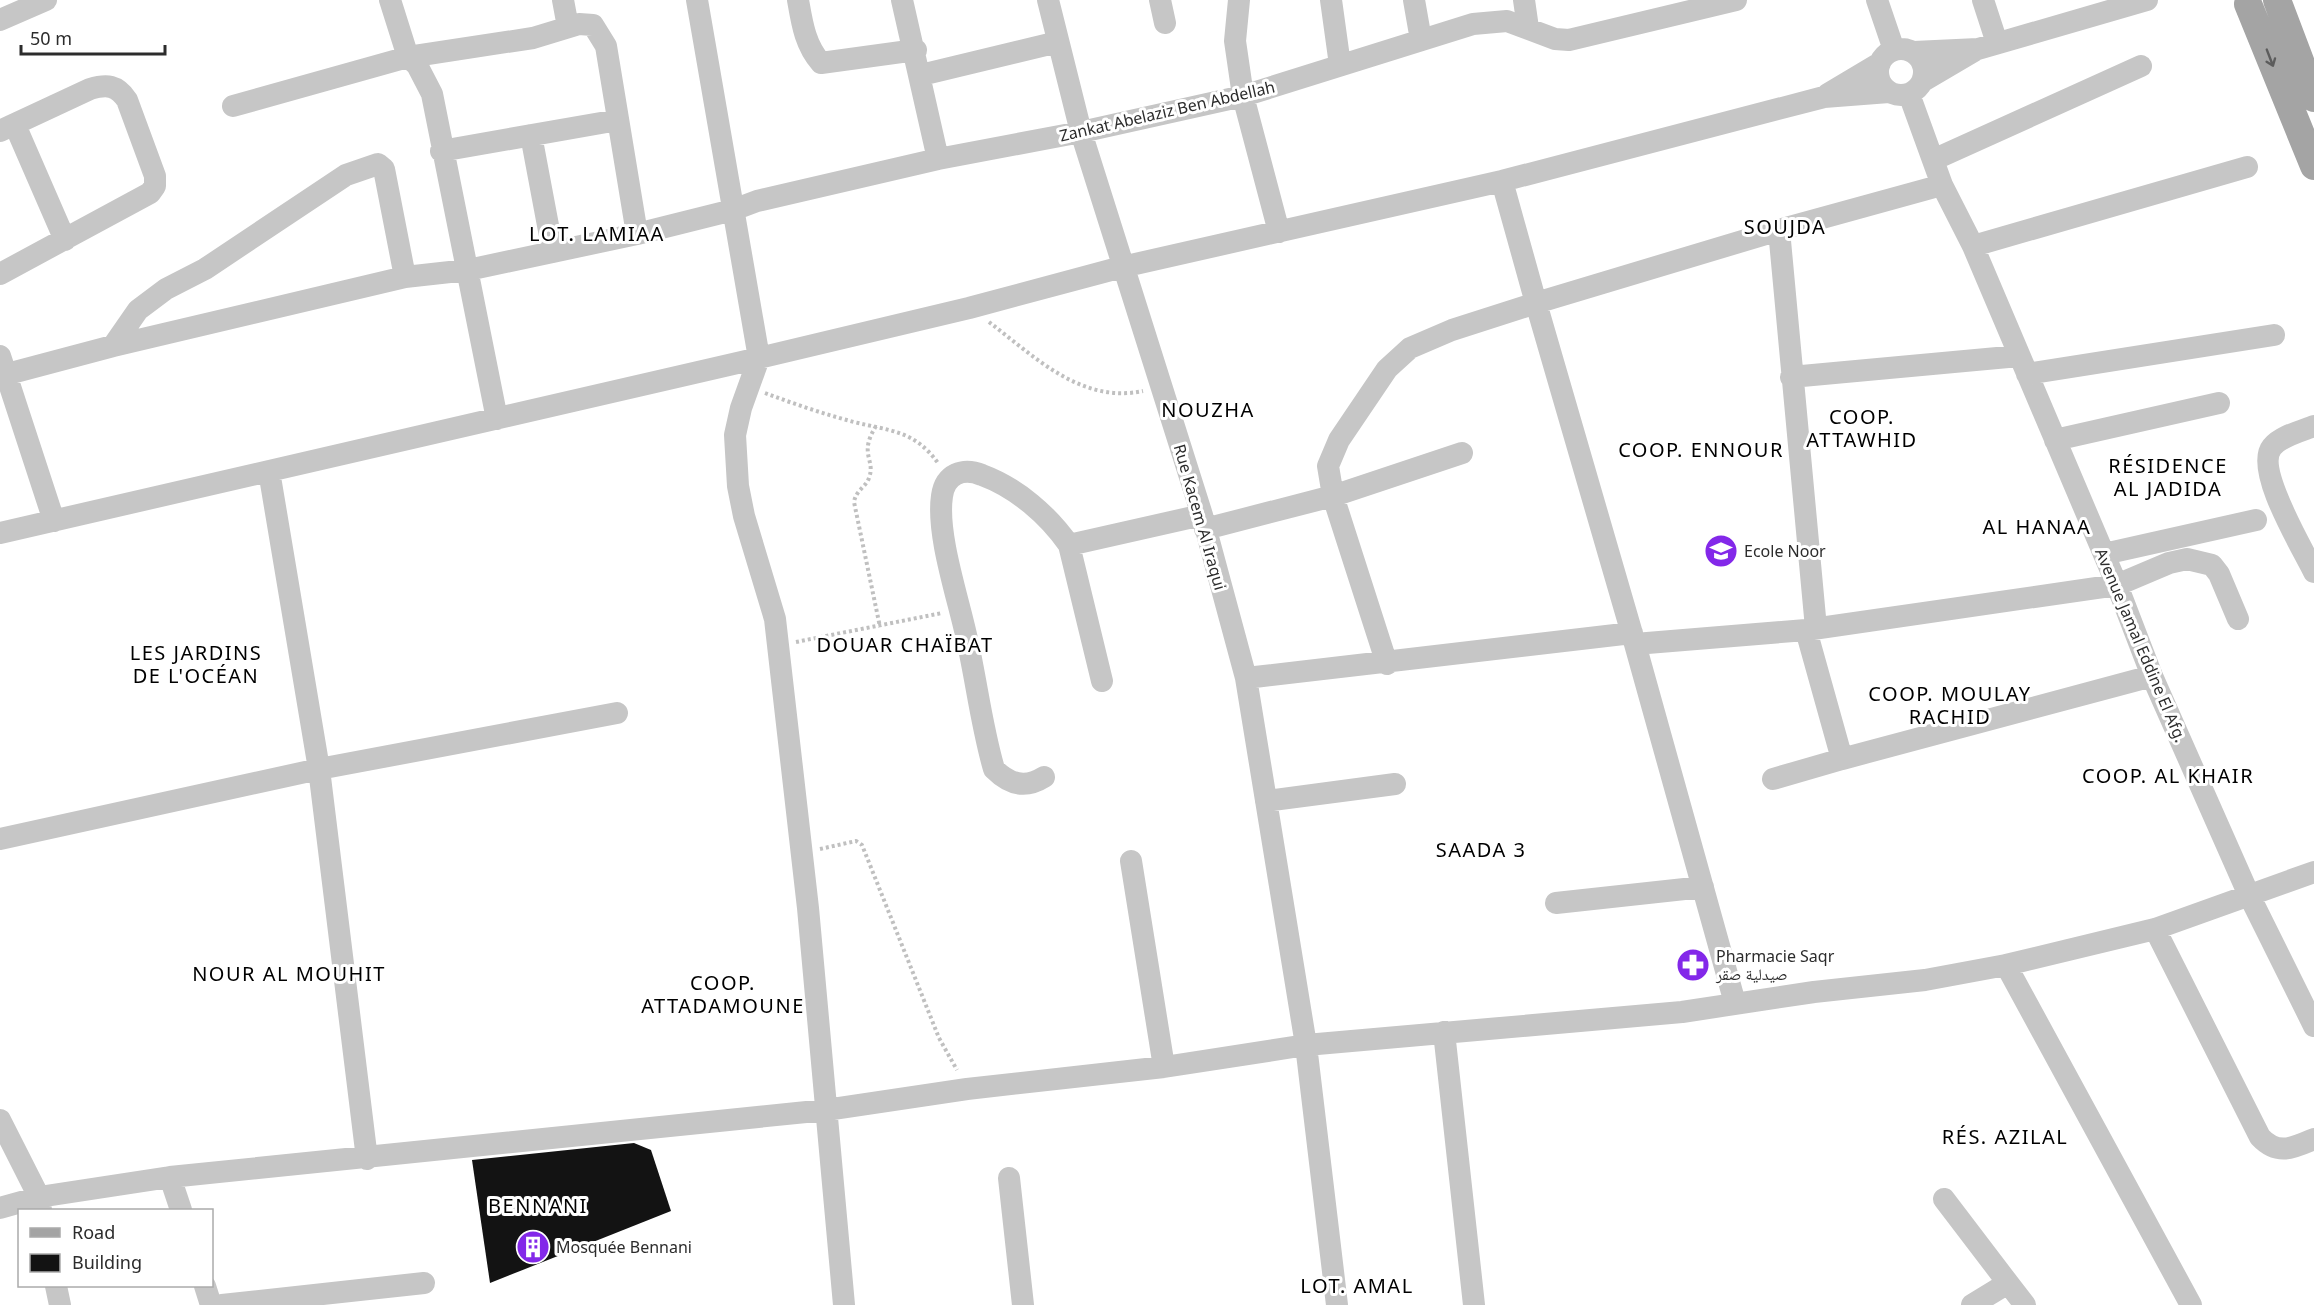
<svg xmlns="http://www.w3.org/2000/svg" width="2314" height="1305" font-family="'Noto Sans','Noto Naskh Arabic',sans-serif">
	<style>
		.building { fill: #131313 }
		.lines { fill: none; stroke-linecap: round; stroke-linejoin: round }
		.path { stroke: #c0c0c0; stroke-width: 4; stroke-dasharray: 3 3; stroke-linecap: butt }
		.minor { stroke: #c6c6c6; stroke-width: 22 }
		.major { stroke: #a4a4a4; stroke-width: 28 }
		.oneway { stroke: #5c5c5c }
		.labels { text-anchor: middle; stroke-width: 6; stroke-linejoin: round; paint-order: stroke }
		.street-label { font-size: 16px; fill: #2c2c2c; stroke: #fff }
		.poi-label { font-size: 16px; fill: #2c2c2c; stroke: #fff; text-anchor: start }
		.quarter-label { font-size: 20px; letter-spacing: 1.5px; fill: #000; stroke: #fff }
	</style>
	<rect width="100%" height="100%" fill="#fff"/>
	<path class="building" d="M634,1143L651,1150L671,1211L490,1283L472,1160Z"/>
	<g class="lines">
		<path class="path" d="M989,322C1035,357 1081,404 1143,391
			M765,393C794,404 824,414 854,422C890,431 914,430 938,463
			M876,426C858,455 876,459 869,478C866,487 856,490 854,502L880,627
			M796,642L942,613
			M820,849L856,841L862,845L939,1038L957,1070"/>
		<path class="minor" d="M390,0L408,57L417,65L432,94L497,419
			M563,0L568,27
			M697,0L759,358L741,408L735,435L738,486L744,516L775,619L808,908L844,1305
			M798,0C802,23 805,45 821,63L916,50
			M902,0L938,159
			M1048,0L1081,132L1202,515L1246,678L1306,1045L1337,1305
			M1160,0L1165,23
			M1239,0L1235,41L1243,96L1279,232
			M1331,0L1340,65
			M1414,0L1421,40
			M1524,0L1528,28
			M1877,0L1894,50
			M1983,0L1997,43
			M0,20L46,0
			M1878 72a23 23 0 1 1 46 0a23 23 0 1 1-46 0Z
			M1914,52L1978,49L2147,0
			M921,75L1058,42
			M1923,81L1974,51
			M1828,94L1880,63
			M1909,94L1942,185L1973,246L2117,585L2152,676L2248,893L2314,1026
			M233,106L408,57L533,38L579,24L593,25L606,46L637,234
			M15,125L65,240
			M0,131L90,89C107,84 117,85 127,100L155,176V186L150,193L0,274
			M531,135L553,252
			M441,151L618,120
			M1933,160L2141,66
			M1779,230L1816,628
			M1973,246L2247,167
			M113,346L138,310L166,289L205,269L346,175L378,164L384,169L405,277
			M0,356L54,521
			M2027,374L2274,335
			M0,376L113,346L405,277L468,270L637,234L733,210L757,201L938,159L1081,132L1243,96L1473,24L1507,21L1555,39L1569,40L1736,0
			M1791,377L2019,356
			M2314,426C2301,431 2281,436 2272,447C2254,469 2303,549 2314,572
			M2055,440L2219,403
			M269,471L319,769L367,1159
			M1205,529L1333,496L1462,453
			M0,533L759,358L969,308L1122,267L1502,181L1824,97L1889,92
			M1069,545L1102,681
			M2104,554L2256,520
			M1806,630L1842,759L2152,676
			M1635,644L1806,630L2117,585L2169,563L2187,559L2212,565L2219,574L2238,619
			M1387,664L1333,496L1328,466L1339,440L1387,369L1410,348L1452,330L1536,303L1502,181
			M1246,678L1632,633
			M1044,777C1025,789 1009,784 994,769C982,728 977,685 968,644C960,603 936,536 942,496C945,474 963,467 982,475C1017,488 1048,515 1069,545L1202,515
			M1773,779L1842,759
			M1266,801L1395,784
			M0,839L319,769L617,713
			M1131,861L1164,1067
			M1556,903L1703,887
			M2155,929L2260,1137C2278,1156 2293,1148 2314,1139
			M2006,965L2191,1305
			M1735,1003L1635,644L1536,303L1779,230L1942,185
			M1444,1032L1474,1305
			M0,1120L39,1197L41,1210
			M170,1177L181,1210
			M1009,1178L1023,1305
			M1944,1199L2008,1283
			M0,1208L39,1197L170,1177L826,1110L967,1089L1164,1067L1306,1045L1682,1012L1814,992L1925,980L2006,965L2155,929L2314,872
			M56,1286L60,1305
			M205,1286L211,1305
			M222,1305L424,1283
			M1972,1305L2008,1283L2025,1305"/>
		<path class="major" d="M2277,0L2314,98
			M2248,4L2314,166"/>
	</g>
	<defs><path id="oneway-shaft" d="M-6 0H5M1.5-3L5.5 0L1.5 3" fill="none" stroke-width="1.6" stroke-linecap="round" stroke-linejoin="round" transform="scale(1.5)"/></defs>
	<use class="oneway" href="#oneway-shaft" transform="translate(2270 58) rotate(69)"/>
	<defs>
		<symbol id="school-disc" viewBox="-11 -11 22 22"><circle r="9.5" fill="#8328e9" stroke="#fff"/><path d="M0-5L7-2L0 1L-7-2ZM-4 1L0 2.5L4 1V4Q0 6-4 4Z" fill="#fff"/></symbol>
		<symbol id="pharmacy-disc" viewBox="-11 -11 22 22"><circle r="9.5" fill="#8328e9" stroke="#fff"/><path d="M-2-6h4v4h4v4h-4v4h-4v-4h-4v-4h4Z" fill="#fff"/></symbol>
		<symbol id="building-disc" viewBox="-11 -11 22 22"><circle r="9.5" fill="#8328e9" stroke="#fff"/><path d="M-4-6H4V6H1V3H-1V6H-4ZM-2.5-4.3h1.7v1.8h-1.7ZM.8-4.3h1.7v1.8H.8ZM-2.5-1h1.7V.8h-1.7ZM.8-1h1.7V.8H.8Z" fill="#fff"/></symbol>
	</defs>
	<g fill-rule="evenodd">
		<use href="#school-disc" x="1702" y="532" width="38" height="38"/>
		<use href="#pharmacy-disc" x="1674" y="946" width="38" height="38"/>
		<use href="#building-disc" x="514" y="1228" width="38" height="38"/>
	</g>
	<g class="labels">
		<g class="street-label">
			<text transform="translate(1167 111) rotate(-13)" y="6">Zankat Abelaziz Ben Abdellah</text>
			<text transform="translate(1200 517) rotate(74)" y="6">Rue Kacem Al Iraqui</text>
			<text transform="translate(2141 645) rotate(67)" y="6">Avenue Jamal Eddine El Afg.</text>
		</g>
		<g class="poi-label">
			<text x="1744" y="557">Ecole Noor</text>
			<text x="1716" y="962">Pharmacie Saqr<tspan x="1716" dy="18">صيدلية صقر</tspan></text>
			<text x="556" y="1253">Mosquée Bennani</text>
		</g>
		<g class="quarter-label">
			<text x="1785" y="234">SOUJDA</text>
			<text x="597" y="241">LOT. LAMIAA</text>
			<text x="1208" y="417">NOUZHA</text>
			<text x="1862" y="424">COOP.<tspan x="1862" dy="23">ATTAWHID</tspan></text>
			<text x="1701" y="457">COOP. ENNOUR</text>
			<text x="2168" y="473">RÉSIDENCE<tspan x="2168" dy="23">AL JADIDA</tspan></text>
			<text x="2037" y="534">AL HANAA</text>
			<text x="905" y="652">DOUAR CHAÏBAT</text>
			<text x="196" y="660">LES JARDINS<tspan x="196" dy="23">DE L'OCÉAN</tspan></text>
			<text x="1950" y="701">COOP. MOULAY<tspan x="1950" dy="23">RACHID</tspan></text>
			<text x="2168" y="783">COOP. AL KHAIR</text>
			<text x="1481" y="857">SAADA 3</text>
			<text x="289" y="981">NOUR AL MOUHIT</text>
			<text x="723" y="990">COOP.<tspan x="723" dy="23">ATTADAMOUNE</tspan></text>
			<text x="2005" y="1144">RÉS. AZILAL</text>
			<text x="538" y="1213">BENNANI</text>
			<text x="1357" y="1293">LOT. AMAL</text>
		</g>
	</g>
	<rect x="18" y="1209" width="195" height="78" fill="#ffffff" stroke="#ababab" stroke-width="1.5"/>
	<rect x="30" y="1228" width="30" height="9" fill="#a4a4a4" stroke="#ababab" stroke-width="1.5"/>
	<text x="72" y="1239" font-size="18" fill="#2c2c2c">Road</text>
	<rect x="30" y="1254" width="30" height="18" fill="#131313" stroke="#ababab" stroke-width="1.5"/>
	<text x="72" y="1269" font-size="18" fill="#2c2c2c">Building</text>
	<path d="M21 45v9h144v-9" fill="none" stroke="#2c2c2c" stroke-width="3"/>
	<text x="30" y="45" font-size="18" fill="#2c2c2c" stroke="#ffffff" stroke-width="4.5" paint-order="stroke">50 m</text>
</svg>
